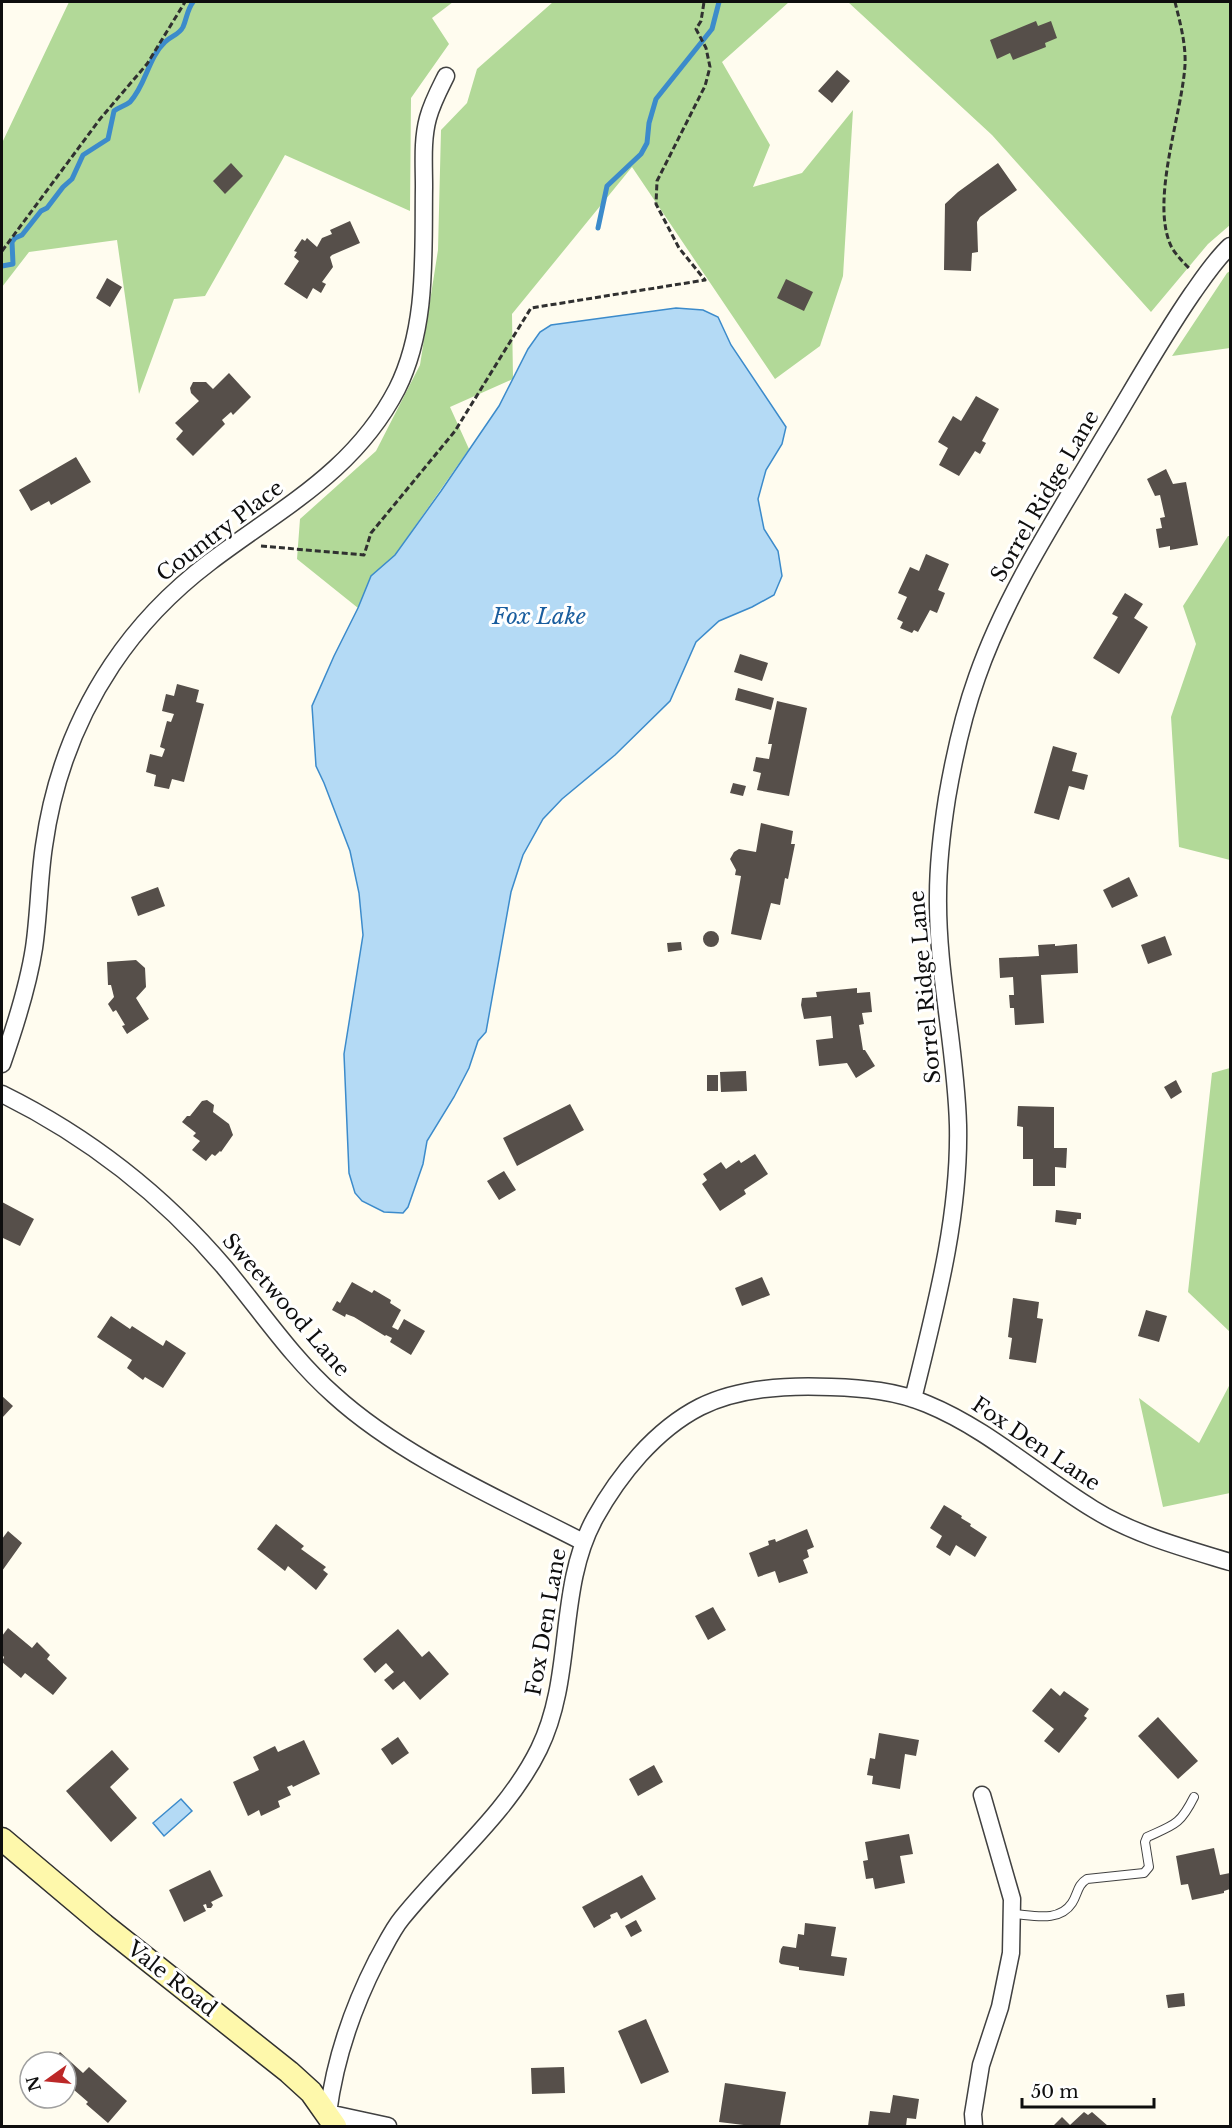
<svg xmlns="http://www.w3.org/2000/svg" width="1232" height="2128" font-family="'Libre Baskerville',serif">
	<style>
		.forest { fill: #b2d998 }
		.water { fill: #b4daf5; stroke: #3c8bcb; stroke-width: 1.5 }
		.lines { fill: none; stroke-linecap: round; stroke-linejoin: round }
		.stream { stroke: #3c8bcb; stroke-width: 5 }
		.building { fill: #564f4a }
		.service-casing { stroke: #414141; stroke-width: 10 }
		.minor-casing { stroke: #414141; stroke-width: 19 }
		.secondary-casing { stroke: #303030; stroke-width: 25 }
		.path { stroke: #303030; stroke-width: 3; stroke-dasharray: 6 3; stroke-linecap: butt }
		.service { stroke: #fff; stroke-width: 8 }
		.minor { stroke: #fff; stroke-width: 16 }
		.secondary { stroke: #fef8ab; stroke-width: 22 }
		.labels { text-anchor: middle; stroke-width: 6; stroke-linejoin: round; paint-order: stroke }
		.street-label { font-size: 21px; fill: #0e0e0e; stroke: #fff }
		.water-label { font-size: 22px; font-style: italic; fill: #195d9e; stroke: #fff }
	</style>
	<rect width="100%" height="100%" fill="#fffcef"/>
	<path class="forest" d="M69,2H453L432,18L449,44L411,98L410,211L285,155L205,296L174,299L139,394L117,240L29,252L2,287V143Z
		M553,2H789L722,62L770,145L753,187L802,173L853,110L843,276L820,346L775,379L632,167L512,314L513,379L450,407L469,449L395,555L371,576L358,608L297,559L300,519L376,451L420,365L438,250L441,130L467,103L477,69Z
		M848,2H1230V225L1208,244L1151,312L992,135Z
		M1230,271V348L1172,356L1227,273Z
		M1228,536H1230V860L1179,847L1171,717L1196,644L1183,606Z
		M1230,1068V1332L1188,1292L1212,1073Z
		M1230,1384V1493L1163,1507L1139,1398L1199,1443Z"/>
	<path class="water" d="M676,308L703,310L718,317L731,345L786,427L782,444L766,470L758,499L764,529L778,551L782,576L774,595L752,607L719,621L696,642L670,701L615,755L562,799L543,819L523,855L511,892L486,1032L478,1041L469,1068L454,1097L427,1141L423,1164L408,1207L403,1213L384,1212L362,1201L355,1193L349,1173L344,1054L363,935L359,893L350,851L324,783L316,766L312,706L334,656L358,608L371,576L395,555L441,491L499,406L528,349L540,332L551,325Z
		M181,1799L192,1811L164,1836L153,1823Z"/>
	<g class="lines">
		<path class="stream" d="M598,228L607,186L641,154L647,143L649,123L656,99L712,29L719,2
			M2,266L13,264L12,242L15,238L22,235L41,211L47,208L63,187L72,179L83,155L108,139L114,111C119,107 125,106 130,102C146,85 148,58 165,42C171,36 179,35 183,27C187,18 187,10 193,2"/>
	</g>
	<path class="building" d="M1036,21L1038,26L1051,21L1057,38L1045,43L1046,47L1013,60L1010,53L997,59L990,40Z
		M837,70L850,81L832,103L818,91Z
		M231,163L243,176L225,194L213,181Z
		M998,163L1017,190L980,217L977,222L978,252L972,253L971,271L944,270L945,204L958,192Z
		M350,221L360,243L332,255L330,257L333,267L322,282L326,284L321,293L313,288L307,299L284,284L299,261L294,257L297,252L294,251L302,239L305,241L307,238L317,247L322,238L332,234L330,230Z
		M107,278L122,287L110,307L96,298Z
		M786,279L813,292L804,311L777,298Z
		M229,373L251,397L233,415L231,412L222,420L225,424L193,456L176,439L183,431L175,423L199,401L191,393L190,388L193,382H206L213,389Z
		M976,396L999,409L982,441L986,443L980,454L975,451L959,476L939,465L948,448L938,442L953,416L961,421Z
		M76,457L91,482L51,505L49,501L31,511L19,490Z
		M1166,469L1173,484L1186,482L1198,545L1170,550V546L1159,548L1156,529L1162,528L1160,518L1165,517L1160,495L1155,496L1147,479Z
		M926,554L949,564L938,590L945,593L937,613L930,610L918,632L914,630L912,633L900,628L903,622L897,619L907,597L898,593L910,567L919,571Z
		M1125,593L1143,604L1134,618L1148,627L1119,674L1093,658L1118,617L1112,614Z
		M740,654L768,663L762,681L734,672Z
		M177,684L199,690L196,702L204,704L184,782L172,779L169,789L154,786L156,775L146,772L150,754L162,757L165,749L160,747L167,721L171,722L174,714L162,711L166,694L174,696Z
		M738,688L774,698L771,710L735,700Z
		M777,701L807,708L789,796L757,790L761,773L753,771L756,757L769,759L772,744H768Z
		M1053,746L1077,753L1072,771L1088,775L1084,790L1069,786L1059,820L1034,813Z
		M733,783L746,786L743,796L730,793Z
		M761,823L793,831L791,844H795L788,879L785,878L780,905L771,903L761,940L731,934L741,876L735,875L736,870L730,859L734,852L739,849L756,852Z
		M1129,877L1138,896L1112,908L1103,890Z
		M158,887L165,906L138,916L131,897Z
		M703 939a8 8 0 1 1 16 0a8 8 0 1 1-16 0Z
		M1165,936L1172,955L1148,964L1141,945Z
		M681,942L682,950L668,952L667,943Z
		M1055,944V946L1077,944L1078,973L1041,975L1044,1023L1015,1025L1014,1008H1010L1009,995H1014L1013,977L1000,978L999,958L1039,956L1038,945Z
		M136,960L145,968L146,987L136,998L149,1019L127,1034L122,1026L125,1025L116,1010L113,1012L108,1004L114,997L111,985H108L107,962Z
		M857,988V993L870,992L872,1012L862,1013L864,1024L859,1025L863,1050H865L875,1066L856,1078L847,1063L819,1066L816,1040L833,1038L831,1016L804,1019L801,1005L802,998L817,997L816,992Z
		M746,1071L747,1091L721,1092L720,1072Z
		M707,1075H718V1091H707Z
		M1176,1080L1182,1092L1171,1099L1164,1087Z
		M207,1100L214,1105L213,1112L229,1124L233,1135L221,1152L220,1151L215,1156L212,1154L206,1161L192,1150L200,1141L193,1136L196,1133L182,1122L187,1116H190L202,1101Z
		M570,1104L584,1130L517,1166L503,1138Z
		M1018,1106L1054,1107V1148H1067L1066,1168L1055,1167V1186H1033V1159H1023V1127L1017,1126Z
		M755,1154L768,1174L744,1190L746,1194L720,1211L702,1184L707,1180L703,1174L721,1162L726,1169L739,1160L741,1163Z
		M504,1171L516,1190L499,1200L487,1181Z
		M2,1202L34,1219L20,1246L3,1238L2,1241Z
		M1056,1210L1081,1213V1219H1077L1076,1225L1055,1222Z
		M762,1277L770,1295L742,1306L735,1288Z
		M352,1282L372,1293L374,1290L391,1300L390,1303L401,1310L392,1327L398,1330L404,1319L425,1331L411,1355L390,1342L392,1338L386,1335L385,1336L354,1317L346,1314L345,1317L332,1310L337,1301L340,1303Z
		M1013,1298L1039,1302L1037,1318L1043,1319L1036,1363L1009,1359L1012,1338L1008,1337Z
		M1146,1310L1167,1316L1159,1342L1138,1336Z
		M111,1316L130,1329L132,1326L163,1346L166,1340L186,1353L163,1388L145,1377L143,1380L127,1368L132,1360L97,1337Z
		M2,1396L13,1406L2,1418Z
		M944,1505L962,1516L961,1518L971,1524L970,1526L987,1537L975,1557L956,1545L950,1556L936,1547L942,1536L930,1528Z
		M276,1524L304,1546L301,1549L326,1567L323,1570L328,1574L316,1590L288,1566L285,1571L257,1549Z
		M807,1529L814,1547L807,1550L809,1557L803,1560L808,1573L779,1583L775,1571L758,1577L749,1553L769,1545L768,1541L775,1539L776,1542Z
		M8,1531L22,1543L2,1571V1539Z
		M713,1607L726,1630L708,1640L695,1616Z
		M8,1628L32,1648L37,1642L50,1655L47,1659L67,1678L53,1695L25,1673L21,1678L2,1662L4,1657L2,1655V1636Z
		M398,1629L422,1657L429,1651L449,1674L420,1700L404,1681L393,1690L384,1680L394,1672L386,1663L375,1673L363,1659Z
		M1051,1688L1060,1696L1064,1691L1089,1709L1084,1716L1087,1718L1059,1753L1044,1741L1054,1729L1032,1711Z
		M1158,1717L1198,1761L1178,1779L1138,1736Z
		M879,1733L919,1740L916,1756L905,1754L900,1789L872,1784L873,1776L867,1775L870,1758L875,1759Z
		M398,1737L409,1753L392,1765L381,1749Z
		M304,1740L320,1774L293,1787L292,1785L287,1787L291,1795L278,1801L280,1807L261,1816L259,1810L248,1816L233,1782L259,1770L253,1757L275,1746L278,1752Z
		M112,1750L129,1769L110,1787L137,1818L111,1842L66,1791Z
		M654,1765L663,1782L638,1796L629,1779Z
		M909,1834L913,1854L900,1856L905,1883L875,1889L873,1878L866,1879L863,1861L868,1860L865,1842Z
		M1214,1848L1220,1875L1230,1873V1889L1224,1891V1893L1192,1900L1188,1884L1181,1885L1176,1856Z
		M210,1870L223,1896L211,1902L213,1905L211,1908H207L206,1904L203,1905L206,1911L184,1922L169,1890Z
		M642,1875L656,1899L621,1919L617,1912L610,1915L611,1918L594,1928L582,1907Z
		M636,1920L642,1931L631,1937L625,1926Z
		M805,1923L836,1927L831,1956L847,1958L844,1976L799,1970V1967L781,1964L779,1962L781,1949L783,1946L796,1948L798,1934L804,1935Z
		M1184,1993L1185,2006L1168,2008L1166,1995Z
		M646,2019L669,2072L641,2084L618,2031Z
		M60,2052L83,2073L89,2067L127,2101L108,2123L86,2104L88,2102L66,2083V2062H51Z
		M564,2067L565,2093L532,2094L531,2068Z
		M725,2083L786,2092L780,2126H752L719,2122Z
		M893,2095L919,2099L916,2119L907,2118L906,2126H868L870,2111L890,2113Z
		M1084,2112L1088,2115L1092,2112L1108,2126H1053L1062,2117L1070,2125Z"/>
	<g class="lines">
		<defs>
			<path id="service" d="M1012,1914C1032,1915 1059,1923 1072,1903C1078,1894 1077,1885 1087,1879L1144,1873L1149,1867L1145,1842L1147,1837C1174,1825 1180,1825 1194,1797"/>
			<path id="minor" d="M2,1064C15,1027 28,987 34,948C39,914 39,879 44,846C53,781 76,719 112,665C138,626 173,590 210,562C281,508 354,472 397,389C428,327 423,254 424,187C424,164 422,140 428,118C432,103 439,90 446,76
				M2,1094C87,1136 163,1195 225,1268C261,1311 292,1358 334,1395C402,1457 502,1500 583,1542
				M913,1399C935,1309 960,1218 958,1125C956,1048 937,973 938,896C938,864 942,830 947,798C954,757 963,716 977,677C1006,594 1056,518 1101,442C1131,393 1159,342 1192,294C1204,277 1215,260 1230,246
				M388,2126L328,2113C335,2059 352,2009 377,1960C385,1946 392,1930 402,1918C447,1862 507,1814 539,1749C575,1676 556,1589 595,1518C619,1475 655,1430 700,1407C738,1388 789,1385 831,1387C863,1388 897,1391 927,1404C988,1429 1037,1475 1093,1509C1135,1535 1184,1548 1230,1562
				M974,2126L973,2114L981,2065L1000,2007L1011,1953L1012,1899L982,1795"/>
			<path id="secondary" d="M2,1839L104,1925L289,2072L311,2092L335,2126"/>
		</defs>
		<use href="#service" class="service-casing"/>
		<use href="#minor" class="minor-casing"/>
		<use href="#secondary" class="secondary-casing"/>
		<path class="path" d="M1175,2C1180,22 1186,44 1185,65C1182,115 1149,203 1172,248C1177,256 1183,262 1190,269
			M2,251L100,119L147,64L185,2
			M261,546L364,555L371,533L455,431L531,308L705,280L679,248L656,204L657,181L705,86L710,67L706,48L696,29L701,21L704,2"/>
		<use href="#service" class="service"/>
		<use href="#minor" class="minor"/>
		<use href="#secondary" class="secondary"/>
	</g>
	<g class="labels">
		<g class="street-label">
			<text transform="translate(1045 496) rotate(-60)" y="7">Sorrel Ridge Lane</text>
			<text transform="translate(220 531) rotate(-37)" y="7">Country Place</text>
			<text transform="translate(925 987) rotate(-95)" y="7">Sorrel Ridge Lane</text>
			<text transform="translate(286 1305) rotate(49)" y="7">Sweetwood Lane</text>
			<text transform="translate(1036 1444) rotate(34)" y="7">Fox Den Lane</text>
			<text transform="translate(546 1622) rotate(-80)" y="7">Fox Den Lane</text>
			<text transform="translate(172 1979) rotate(38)" y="7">Vale Road</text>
		</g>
		<g class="water-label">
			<text x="539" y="624">Fox Lake</text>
		</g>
	</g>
	<rect width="1232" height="2128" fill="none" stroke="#0e0e0e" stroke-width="6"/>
	<g transform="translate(48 2080) rotate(255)"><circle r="28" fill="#ffffff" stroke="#9f9f9f" stroke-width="1.5"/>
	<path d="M0-4.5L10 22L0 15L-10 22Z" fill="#bc2828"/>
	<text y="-9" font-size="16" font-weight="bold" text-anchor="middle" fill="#0e0e0e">N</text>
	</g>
	<path d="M1022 2098v9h132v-9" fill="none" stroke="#0e0e0e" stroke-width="3"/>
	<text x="1031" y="2098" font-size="18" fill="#0e0e0e" stroke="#ffffff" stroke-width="4.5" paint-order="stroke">50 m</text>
</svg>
